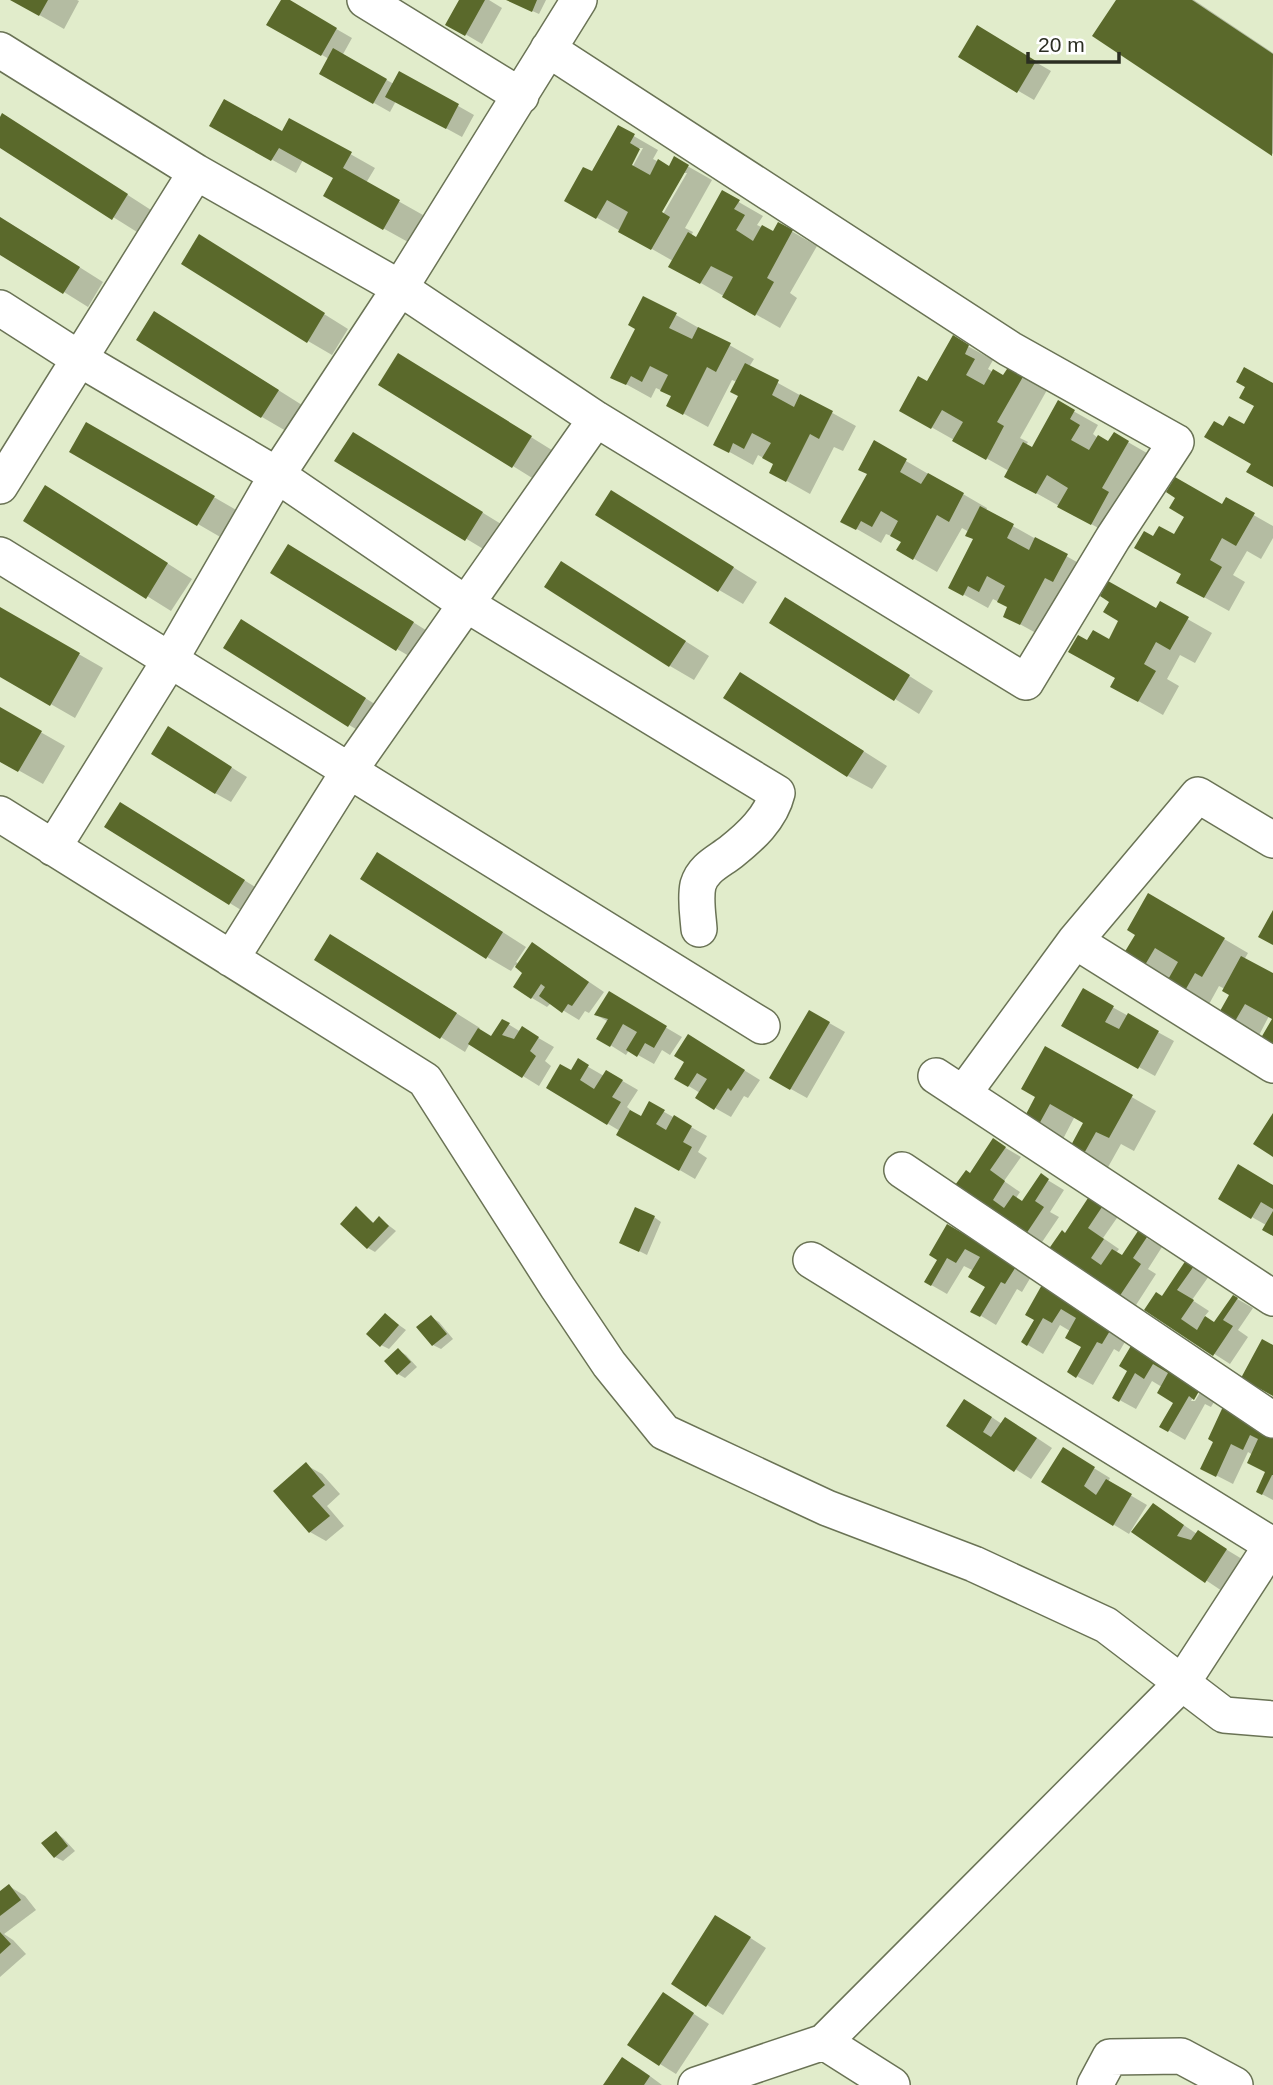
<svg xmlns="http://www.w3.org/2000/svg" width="1273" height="2085" font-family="Arial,sans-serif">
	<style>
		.shadow { fill: #0003; fill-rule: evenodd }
		.building { fill: #5a692b }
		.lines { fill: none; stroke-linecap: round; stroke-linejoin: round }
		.minor-casing { stroke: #6a7355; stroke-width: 38 }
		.minor { stroke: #fff; stroke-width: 35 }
	</style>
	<rect width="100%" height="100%" fill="#e1eccb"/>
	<path class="shadow" d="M13,0H77L79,1L64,29Z
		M283,0H286L352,38L342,56L394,84L400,73L474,115L462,137L396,101L390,112L321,73L329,59L269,24Z
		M461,0H489L502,8L482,44L448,24Z
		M508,0H546L539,14Z
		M1119,0H1194L1273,53V154L1095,36Z
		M977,28L1051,71L1034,100L960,57Z
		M0,120L27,130L151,210L137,232L0,146Z
		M290,120L375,168L366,183L423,215L408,242L325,196L335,178L303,160L296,173L211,126L283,133Z
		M618,127L658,150L653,159L659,162L670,168L675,159L712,180L685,228L693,232L691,236L697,239L723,193L763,216L757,225L774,233L779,224L817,246L790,293L797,298L780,328L671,266L673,261L566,200L592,174ZM639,148H643L629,173L626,172ZM683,173H687L659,221L656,219Z
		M0,217L103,282L88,307L0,252Z
		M223,251L348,329L332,355L308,341Z
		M676,315L754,359L749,367L856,426L843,451L834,447L810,494L771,472L775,464L758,455L753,465L715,444L740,396L737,382L732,380L708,427L668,405L673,396L667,393L656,388L651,398L613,377Z
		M178,327L302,405L286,431L262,417Z
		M953,338L993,360L988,369L993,372L1004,378L1009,369L1047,390L1020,438L1028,442L1026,445L1032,449L1059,403L1098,425L1093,434L1098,438L1109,443L1114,434L1152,456L1116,538L1006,476L1009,471L901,410L927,384Z
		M422,369L555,452L537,481L380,384Z
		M87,424L238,511L222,538L72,451Z
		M875,443L987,508L986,511L1091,570L1045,638L1005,616L1009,607L993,599L988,608L950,587L974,539L969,532L962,528L937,572L899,550L904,541L886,534L881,543L843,521L869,474Z
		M377,448L506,527L490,553L337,461Z
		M1227,500L1273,526V538L1261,559L1247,551L1233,575L1245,582L1229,611L1202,596L1154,539L1175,537L1223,506Z
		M69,501L192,579L171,611L25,520Z
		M635,506L757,582L743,604L719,590Z
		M313,560L437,637L421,663L397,649Z
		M585,578L709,656L694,680L670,666Z
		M1161,604L1212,633L1195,663L1180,655L1167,679L1179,686L1163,715L1112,686L1117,678L1088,643L1109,641L1121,620L1157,610Z
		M0,609L103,668L75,718L0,675Z
		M810,613L933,691L919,714L772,622Z
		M265,635L389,713L373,739L349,725Z
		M764,688L887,766L872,789L848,776Z
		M0,709L65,746L43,784L0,760Z
		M184,738L247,777L231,802L215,793Z
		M144,818L268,895L254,918L106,827Z
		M402,868L526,947L516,962L519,964L548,954L604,992L589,1013L585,1011L579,1020L551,1003L547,1007L532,998L525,973L515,965L511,971L487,957Z
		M1149,895L1248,953L1244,960L1273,975V1018L1269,1016L1256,1041L1217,1019L1231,994L1225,989L1219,986L1208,1006L1124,957L1137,934Z
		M355,950L480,1028L479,1030L492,1038L503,1021L521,1032L523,1029L554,1047L545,1061L551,1066L539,1086L470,1043L465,1052L316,960Z
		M1083,991L1174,1041L1155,1076L1064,1026Z
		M609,994L682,1037L670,1055L662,1050L654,1064L629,1050L626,1055L599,1038L609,1022L596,1015Z
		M810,1012L845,1032L807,1098L771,1078Z
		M705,1046L760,1080L748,1098L744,1096L731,1117L715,1108L700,1093L676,1078Z
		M1046,1048L1156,1111L1134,1151L1121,1144L1107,1169L1071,1148L1086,1122L1075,1116L1063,1139L1026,1117L1038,1096Z
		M578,1061L604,1076L607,1072L638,1090L627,1107L636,1115L641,1118L650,1104L707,1136L698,1152L707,1158L695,1179L618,1134L620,1131L548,1088L571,1072Z
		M994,1141L1021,1157L1004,1181L1020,1192L1016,1198L1023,1202L1041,1176L1064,1190L1050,1212L1059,1217L1038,1248L1022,1239L971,1175Z
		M1273,1187V1234L1266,1225L1220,1199Z
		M1091,1198L1119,1215L1103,1238L1119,1249L1116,1253L1122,1257L1138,1233L1162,1247L1148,1269L1156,1274L1136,1305L1120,1296L1066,1235Z
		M356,1209L374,1223L379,1218L396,1231L375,1252L368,1248Z
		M654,1217L661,1222L647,1255L629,1246Z
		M948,1226L1032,1275L1022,1292L1017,1289L996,1325L973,1311L987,1288L974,1271L964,1266L947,1294L926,1282L939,1259Z
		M1186,1263L1209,1276L1192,1300L1209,1311L1204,1317L1215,1324L1234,1297L1253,1308L1238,1330L1248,1337L1230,1364L1146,1310L1163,1298Z
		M1044,1285L1129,1335L1119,1352L1114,1349L1093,1385L1069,1372L1083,1346L1070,1331L1060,1325L1043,1354L1023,1342L1036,1319Z
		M385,1315L406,1330L389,1349L381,1345Z
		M431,1317L439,1322L453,1339L441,1349L433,1345L419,1328Z
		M1136,1341L1203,1380L1191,1401H1195L1206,1382L1221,1390L1211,1407L1205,1404L1185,1440L1161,1426L1176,1402L1162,1387L1152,1381L1136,1409L1114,1397L1130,1370Z
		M398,1350L406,1355L417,1367L405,1378L398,1374Z
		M981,1410L1002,1424L1022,1428L1052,1448L1031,1479L948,1426Z
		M1273,1432V1500L1258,1492L1267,1472L1253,1455L1248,1452L1233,1484L1202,1468L1214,1443L1210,1439Z
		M1079,1459L1110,1478L1108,1482L1147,1505L1129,1534L1044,1482Z
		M306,1465L322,1474L340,1494L327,1506L344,1526L326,1541L310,1532Z
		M1154,1505L1197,1534L1214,1542L1242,1559L1222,1591L1134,1532Z
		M56,1833L63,1838L75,1851L63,1861L55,1857Z
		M9,1886L25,1896L36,1910L4,1934L13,1940L26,1954L0,1977V1893Z
		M732,1926L766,1948L723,2015L707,2005Z
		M679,2004L709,2024L676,2074L660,2064Z
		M623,2059L639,2068L662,2085H605Z"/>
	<path class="building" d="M10,0H48L39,16Z
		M281,0H290L337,28L321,56L266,25Z
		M459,0H485L465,36L445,25Z
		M506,0H537L532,12Z
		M1116,0H1192L1273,54L1272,156L1092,36Z
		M977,25L1036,61L1017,93L958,57Z
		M333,48L387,79L373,104L319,74Z
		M399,71L459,104L446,129L385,97Z
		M224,99L282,131L289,118L352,152L343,168L400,200L383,230L323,196L333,178L279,148L271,161L209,126Z
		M2,113L128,194L112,220L0,148V117Z
		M618,125L635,134L630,143L640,149L632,165L650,175L658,159L669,166L674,156L689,165L662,212L670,217L651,250L618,232L628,212L607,200L596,219L564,201L583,167L592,171Z
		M722,190L740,200L734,209L745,215L736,230L753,241L762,225L773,231L778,222L793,230L767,278L774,282L755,316L722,297L733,277L711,266L700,284L668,267L688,232L696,237Z
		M0,217L80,267L63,294L0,255Z
		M199,234L325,313L307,343L181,264Z
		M643,296L677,313L669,328L692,339L698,327L731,343L716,372L707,367L683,415L666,406L671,396L660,391L668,375L650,366L642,382L631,376L626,385L610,378L635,329L628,325Z
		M154,311L279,390L261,418L136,340Z
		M953,335L969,345L965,354L975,359L966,375L984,385L993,369L1003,375L1009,366L1024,375L997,422L1004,426L986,460L952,441L963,422L942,410L931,429L899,411L918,376L927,381Z
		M398,353L532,436L512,468L378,385Z
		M745,363L779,380L772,395L794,407L800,394L833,411L819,439L810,434L786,482L769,473L773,464L762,458L771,443L752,433L744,449L733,443L729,453L713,445L738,396L730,392Z
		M1244,367L1273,383V487L1246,472L1251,464L1204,437L1214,421L1223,426L1229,416L1244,424L1254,406L1239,398L1245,387L1236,382Z
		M1058,400L1075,410L1070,419L1080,425L1071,440L1089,450L1098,435L1108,441L1114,432L1129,441L1102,488L1109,492L1091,525L1057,507L1068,488L1047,475L1036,494L1004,477L1023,442L1032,447Z
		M86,422L215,496L197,526L69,452Z
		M353,432L483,512L465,541L334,461Z
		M874,440L907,459L900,472L921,484L928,473L964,493L949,522L937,515L913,560L896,550L901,542L890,536L898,521L881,511L872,527L861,521L856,530L840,522L867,474L858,470Z
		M1175,477L1222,504L1226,497L1255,513L1236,546L1222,538L1210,560L1222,567L1204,598L1176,583L1181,574L1134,548L1144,531L1153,536L1159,526L1174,534L1184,517L1169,508L1175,498L1166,492Z
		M45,485L168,563L146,599L23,521Z
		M611,490L734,567L718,592L595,515Z
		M980,506L1014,524L1007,538L1029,550L1035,537L1068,554L1053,582L1045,578L1020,625L1003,617L1007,607L997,602L1005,586L987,576L979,592L968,586L963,596L948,588L973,539L965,536Z
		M288,544L414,622L396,651L270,573Z
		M561,561L686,641L669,667L544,587Z
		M1108,581L1156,608L1160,601L1189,617L1170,650L1156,642L1144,664L1156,671L1138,702L1110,687L1115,678L1068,652L1078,635L1087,640L1093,630L1109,639L1118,621L1103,612L1109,602L1100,596Z
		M785,597L910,675L894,701L769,623Z
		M0,607L80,653L50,706L0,677Z
		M241,619L366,698L348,727L223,648Z
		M740,672L864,751L847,777L723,698Z
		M0,707L42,731L18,772L0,762Z
		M168,726L232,767L215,794L151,754Z
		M120,802L245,880L229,905L104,827Z
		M377,852L503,932L486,959L360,879Z
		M1148,893L1225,938L1202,977L1195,973L1183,994L1166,983L1178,962L1155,948L1142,970L1121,958L1135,935L1127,930Z
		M1273,910V945L1258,937Z
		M330,934L457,1013L440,1039L314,960Z
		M532,942L589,982L572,1006L568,1004L562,1013L539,996L545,987L541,984L531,999L513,987L522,973L515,967Z
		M1241,956L1273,973V1051L1258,1043L1272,1019L1245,1004L1231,1028L1215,1020L1229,995L1222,991Z
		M1083,988L1114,1006L1105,1022L1119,1029L1128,1013L1159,1031L1138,1069L1061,1026Z
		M609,991L667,1026L654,1048L645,1043L637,1057L626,1050L637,1032L623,1024L610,1047L596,1039L608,1019L594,1015Z
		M809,1010L830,1022L790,1090L769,1078Z
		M502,1019L510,1023L502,1035L514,1039L522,1026L539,1037L530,1051L536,1056L522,1078L468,1044L478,1028L491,1036Z
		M688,1034L745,1070L731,1091L728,1088L714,1110L695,1098L707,1079L697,1073L688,1087L674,1079L684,1062L674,1056Z
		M1045,1046L1133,1095L1109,1138L1096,1132L1082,1157L1069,1149L1083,1123L1050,1104L1038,1126L1024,1118L1035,1097L1021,1089Z
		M578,1058L589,1065L580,1080L594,1089L606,1070L623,1080L612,1097L621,1102L607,1125L546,1088L560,1064L571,1070Z
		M649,1101L665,1110L656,1124L666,1130L674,1115L692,1126L683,1142L692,1147L679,1171L616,1135L630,1110L641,1116Z
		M1273,1113V1157L1253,1144Z
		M993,1138L1006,1147L990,1170L1005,1181L993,1200L1004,1208L1013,1195L1022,1201L1041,1173L1049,1179L1035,1201L1044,1207L1022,1240L950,1192L966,1170L970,1173Z
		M1238,1164L1273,1185V1209L1261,1202L1251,1219L1218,1199Z
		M1090,1195L1104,1204L1088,1228L1104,1239L1091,1258L1101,1265L1112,1249L1122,1255L1138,1231L1147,1237L1133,1258L1141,1264L1119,1297L1048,1250L1062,1230L1065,1233Z
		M356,1206L373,1223L379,1216L389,1226L367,1249L340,1224Z
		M635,1207L655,1216L639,1252L619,1243Z
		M1273,1211V1236L1262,1230Z
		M947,1224L1017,1265L1005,1284L1001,1282L980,1317L970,1312L985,1287L968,1277L980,1257L965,1249L956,1263L947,1258L931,1286L924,1282L937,1260L929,1255Z
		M1186,1260L1194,1266L1177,1290L1194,1300L1181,1319L1197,1330L1205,1316L1214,1322L1233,1295L1238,1298L1223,1320L1233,1326L1213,1356L1144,1310L1156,1292L1162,1296Z
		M1043,1283L1114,1324L1102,1344L1097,1342L1076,1378L1067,1372L1081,1347L1065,1338L1076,1318L1061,1309L1052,1323L1043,1318L1027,1346L1021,1342L1034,1320L1025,1315Z
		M385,1313L399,1325L380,1347L366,1334Z
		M431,1315L447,1334L432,1346L416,1327Z
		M1135,1339L1206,1379L1194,1400L1189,1396L1168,1432L1159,1427L1173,1403L1157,1393L1168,1373L1153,1364L1144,1379L1135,1373L1119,1402L1112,1398L1127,1371L1119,1366Z
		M1262,1339L1273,1345V1396L1241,1378Z
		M398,1348L411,1362L397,1375L384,1361Z
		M1227,1398L1273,1430V1475H1272L1262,1495L1256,1492L1265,1472L1247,1463L1258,1439L1250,1435L1243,1450L1231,1444L1216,1477L1200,1469L1213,1442L1208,1439Z
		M964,1399L992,1417L983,1432L991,1437L1005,1417L1037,1438L1014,1472L946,1426Z
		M1063,1447L1095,1467L1084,1486L1096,1495L1106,1479L1132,1494L1113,1526L1041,1482Z
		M306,1462L325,1485L312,1496L330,1516L309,1533L273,1491Z
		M1153,1503L1184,1525L1177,1536L1191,1540L1198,1530L1227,1549L1205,1583L1131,1532Z
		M56,1831L68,1846L54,1858L41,1843Z
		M9,1884L21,1900L0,1916V1891Z
		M715,1915L751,1937L706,2007L671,1984Z
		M0,1932L11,1944L0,1954Z
		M663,1992L694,2013L659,2066L627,2045Z
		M622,2057L650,2076L644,2085H603Z"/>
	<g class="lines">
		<defs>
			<path id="minor" d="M365,0L521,96
				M0,50L196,172L400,288L596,419L1026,682L1113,538L1176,442L1010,349L548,49
				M0,308L78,358L277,475L466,604L777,793C771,818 750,837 731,852C718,862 703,868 698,885C695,899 698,915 699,929
				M0,486L196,172
				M0,555L762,1026
				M0,814L425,1080L558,1288L609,1364L664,1432L827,1508L974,1564L1106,1625L1224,1715L1273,1719
				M53,848L170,660L277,475L400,288L579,0
				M1075,941L1273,1065
				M231,959L349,771L596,419
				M936,1076L1273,1298
				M963,1094L1075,941L1198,795L1273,840
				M902,1170L1273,1420
				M811,1260L1272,1545
				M824,2042L892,2085
				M696,2085L824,2042L1182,1683L1273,1543
				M1095,2085L1110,2057L1181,2056L1235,2085"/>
		</defs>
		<use href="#minor" class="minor-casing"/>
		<use href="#minor" class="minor"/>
	</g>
	<path d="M1028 52v10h91v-10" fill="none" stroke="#2b2e22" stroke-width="3.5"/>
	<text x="1038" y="52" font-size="21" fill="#2b2e22" stroke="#ffffff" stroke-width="5" paint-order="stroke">20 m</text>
</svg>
